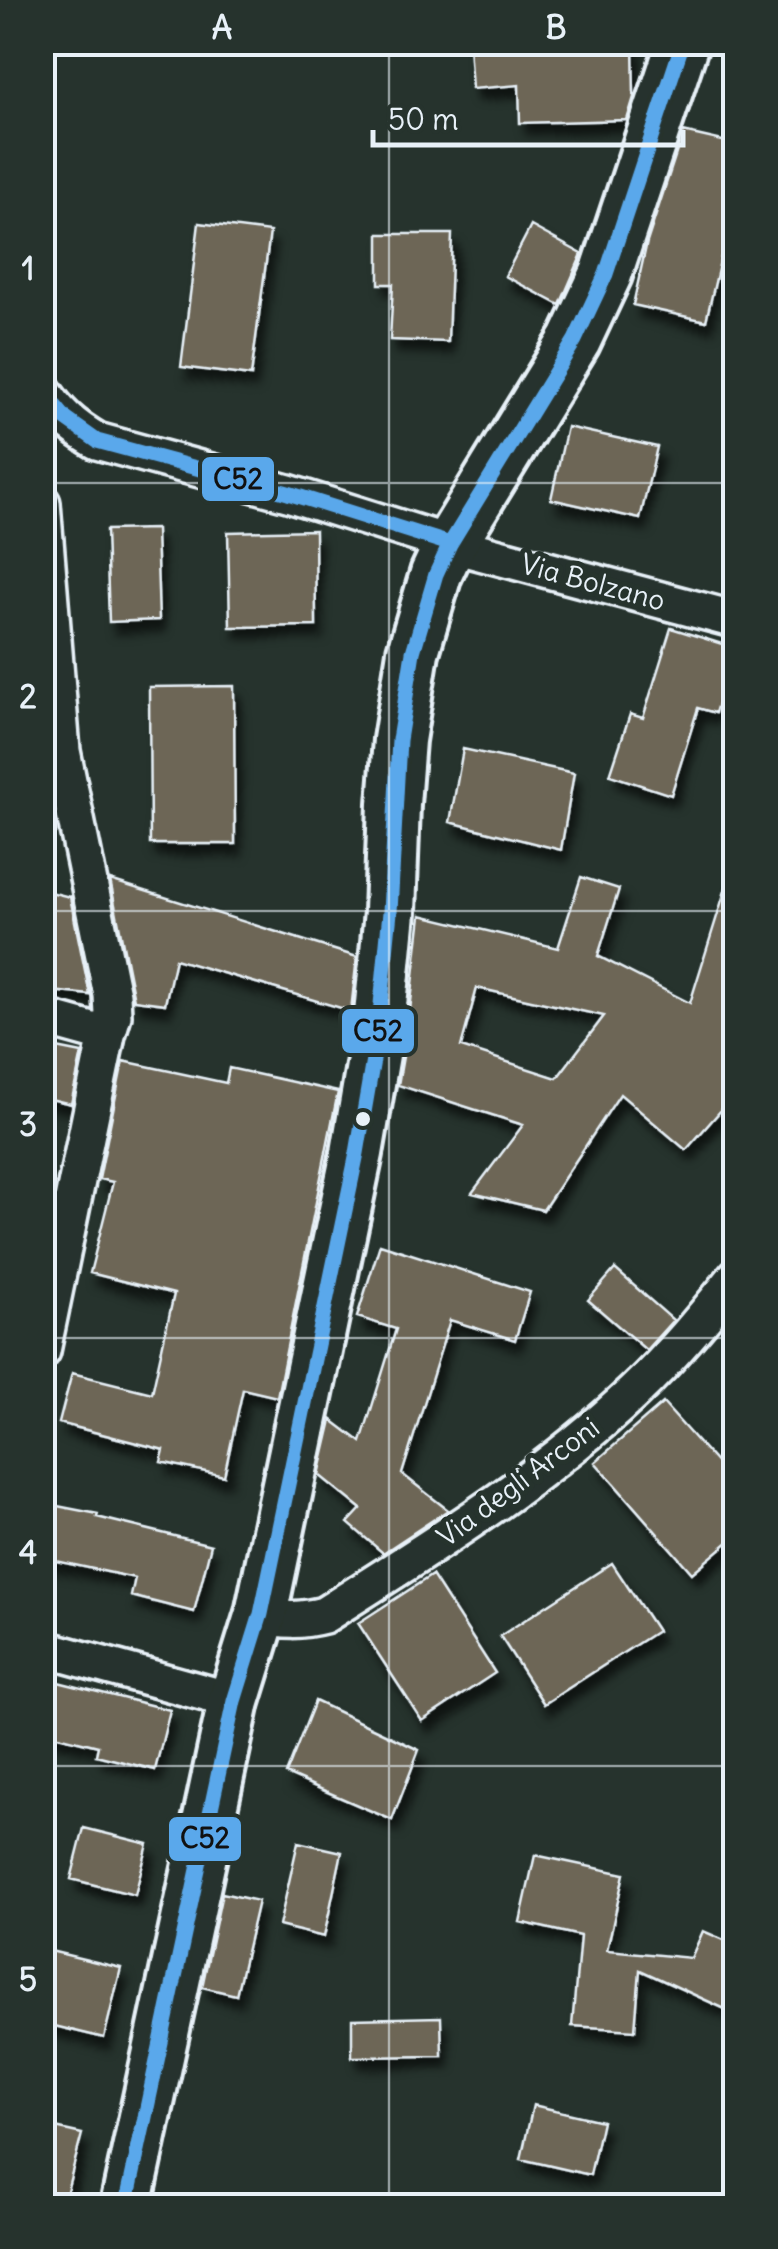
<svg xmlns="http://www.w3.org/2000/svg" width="778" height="2249" font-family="Delius,sans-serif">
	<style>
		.building { fill: #6d6656; stroke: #e8f1f8; stroke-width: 2.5; fill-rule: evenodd; filter: url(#shadow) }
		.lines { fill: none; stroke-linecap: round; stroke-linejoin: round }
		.street-casing { stroke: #e8f1f8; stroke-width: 42 }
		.secondary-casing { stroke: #e8f1f8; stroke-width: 58 }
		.street { stroke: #26332d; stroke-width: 35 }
		.secondary { stroke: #26332d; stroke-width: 50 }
		.bus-1-casing { stroke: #26332d; stroke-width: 22 }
		.bus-1 { stroke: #5aa8eb; stroke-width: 15 }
		.grid { fill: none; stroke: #e8f1f8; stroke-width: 2.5; stroke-opacity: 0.55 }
		.bus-dot { fill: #e8f1f8; stroke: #26332d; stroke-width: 4 }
		.labels { text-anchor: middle; stroke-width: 10; stroke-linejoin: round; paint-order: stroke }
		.street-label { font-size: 28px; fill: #e8f1f8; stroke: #26332d }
		.line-badge { stroke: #26332d; stroke-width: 4 }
		.pale-badge-label { font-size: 28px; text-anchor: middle; font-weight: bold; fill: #111 }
		.neatline { fill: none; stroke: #e8f1f8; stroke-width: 4 }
		.grid-label { font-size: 32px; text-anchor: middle; font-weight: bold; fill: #e8f1f8 }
	</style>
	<defs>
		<filter id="shadow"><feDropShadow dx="6" dy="11" stdDeviation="5" flood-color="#0009"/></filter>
	</defs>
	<rect width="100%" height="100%" fill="#26332d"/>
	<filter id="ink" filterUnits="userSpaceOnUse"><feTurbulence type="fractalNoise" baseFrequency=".01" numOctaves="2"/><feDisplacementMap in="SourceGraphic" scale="20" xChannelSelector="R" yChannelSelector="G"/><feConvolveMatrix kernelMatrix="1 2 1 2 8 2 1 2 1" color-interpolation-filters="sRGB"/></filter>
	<g filter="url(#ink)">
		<path class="building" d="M498,42H633L634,97L627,120L520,123L519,85L472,89L469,45Z
			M683,132L736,144V192L706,321L633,305L647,242Z
			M199,223L270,232L251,376L181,367Z
			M531,226L582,254L560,305L505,276Z
			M379,234H452L448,342L390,340L393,284H379Z
			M567,427L657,447L640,519L551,499Z
			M156,529L159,620L109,622L106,530Z
			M315,530L316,626L230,627L228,532Z
			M671,628L735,648L715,713L698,708L671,795L610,775L630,714L643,718Z
			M234,686L235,844H150L149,687Z
			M463,749L574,773L561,850L450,822Z
			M581,877L619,889L598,956L690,1003L728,881L736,882V1093L686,1150L620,1094L543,1210L472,1193L523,1125L398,1085L408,1028L421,915L558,948ZM477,988L604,1016L557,1078L461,1047Z
			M110,880L357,957L351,1011L175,959L165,1004L134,1000Z
			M42,890L70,897L90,995L42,990Z
			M42,1045L82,1053L71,1104L42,1097Z
			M123,1061L226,1083L229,1068L338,1092L277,1397L243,1389L224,1476L161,1462L164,1450L59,1423L72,1373L152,1393L174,1294L90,1273L113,1182L99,1179Z
			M380,1244L530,1292L515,1340L450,1320L402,1474L448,1510L383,1553L348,1523L361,1509L319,1475L332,1420L361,1442L396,1329L357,1317Z
			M615,1269L673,1320L646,1350L588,1300Z
			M663,1403L736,1485V1536L692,1573L595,1462Z
			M42,1503L98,1514L97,1517L211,1545L194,1612L131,1596L135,1578L42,1558Z
			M612,1563L657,1631L544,1704L500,1636Z
			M432,1575L495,1673L422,1721L358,1623Z
			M42,1678L170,1710L155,1770L96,1755L98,1746L42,1732Z
			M315,1701L419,1750L392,1820L286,1774Z
			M84,1828L148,1844L135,1895L71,1879Z
			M298,1842L342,1852L324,1937L279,1926Z
			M535,1855L624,1874L607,1950L691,1958L703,1931L736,1945V2014L640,1970L635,2030L572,2026L580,1936L520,1922Z
			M222,1893L258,1901L236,1995L202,1987Z
			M42,1949L121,1968L104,2038L42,2023Z
			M441,2017L442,2056L352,2057V2019Z
			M533,2105L602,2121L590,2175L521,2159Z
			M42,2125L82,2134L63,2206H42Z"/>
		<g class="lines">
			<defs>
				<path id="street" d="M42,389C57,413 73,427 97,441L288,493L450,544L736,620
					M42,503L62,751L112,995L113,1015L107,1035
					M42,1017L107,1035L42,1351
					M261,1614C283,1621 301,1621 324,1615C431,1547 541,1480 634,1392C672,1356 704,1317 736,1277
					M42,1648L234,1701"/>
				<path id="secondary" d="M126,2206L234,1701L261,1614L357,1153L379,1025L390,912L394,804L399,740L413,652L436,574L450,544L575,340L606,274L683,42"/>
			</defs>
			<use href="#street" class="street-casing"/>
			<use href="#secondary" class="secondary-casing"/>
			<use href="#street" class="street"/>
			<use href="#secondary" class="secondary"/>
			<defs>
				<path id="bus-1" d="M42,390L66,419L97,441L288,493L450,544
					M126,2206L234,1701L261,1614L357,1153L379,1025L390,912L399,740L413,652L436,574L450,544L575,340L606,274L683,42"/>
			</defs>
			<use href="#bus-1" class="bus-1-casing"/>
			<use href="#bus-1" class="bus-1"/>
		</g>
	</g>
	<path class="grid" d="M389,42V2206M42,483H736M42,911H736M42,1338H736M42,1766H736"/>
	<circle class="bus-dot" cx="363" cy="1119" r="9"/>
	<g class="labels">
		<g class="street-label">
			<text transform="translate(593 582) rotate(15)" y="10">Via Bolzano</text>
			<text transform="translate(518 1482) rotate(-37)" y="10">Via degli Arconi</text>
		</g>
	</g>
	<g class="line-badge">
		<rect x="200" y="455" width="76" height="48" rx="10" fill="#5aa8eb"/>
		<rect x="340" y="1007" width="76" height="48" rx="10" fill="#5aa8eb"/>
		<rect x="167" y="1815" width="76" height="48" rx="10" fill="#5aa8eb"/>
	</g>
	<g class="pale-badge-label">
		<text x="238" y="489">C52</text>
		<text x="378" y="1041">C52</text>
		<text x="205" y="1848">C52</text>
	</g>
	<rect width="778" height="2249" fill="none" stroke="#26332d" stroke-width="110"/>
	<path d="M373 130v15h310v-15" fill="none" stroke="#e8f1f8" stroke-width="5"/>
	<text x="388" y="130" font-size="30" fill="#e8f1f8" stroke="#26332d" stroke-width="8" paint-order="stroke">50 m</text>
	<rect x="55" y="55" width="668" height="2139" class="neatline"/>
	<g class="grid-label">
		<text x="222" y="39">A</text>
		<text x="556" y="39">B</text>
		<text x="28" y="280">1</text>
		<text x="28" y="708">2</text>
		<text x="28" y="1136">3</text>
		<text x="28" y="1564">4</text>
		<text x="28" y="1991">5</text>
	</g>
</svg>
